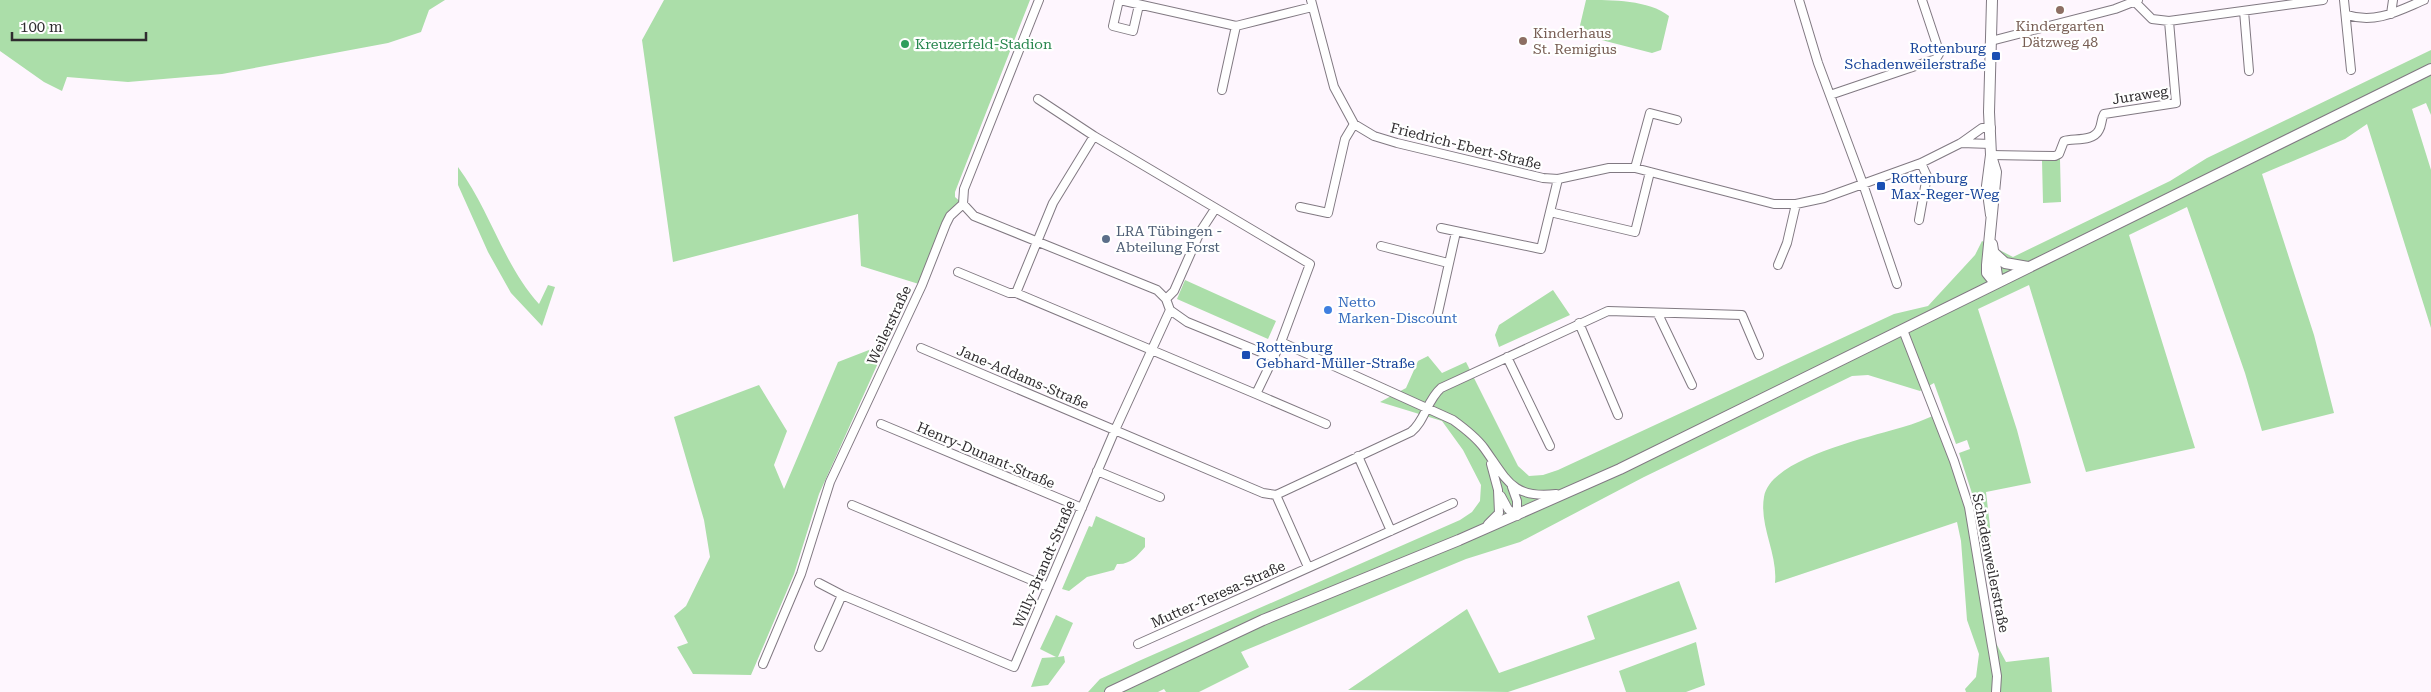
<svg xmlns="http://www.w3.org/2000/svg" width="2431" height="692" font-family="'Roboto Serif',serif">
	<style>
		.green { fill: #abdea9 }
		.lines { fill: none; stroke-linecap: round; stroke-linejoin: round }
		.street-casing { stroke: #817982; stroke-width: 10 }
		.secondary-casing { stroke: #817982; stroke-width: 12 }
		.street { stroke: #fff; stroke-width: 8 }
		.secondary { stroke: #fff; stroke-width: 10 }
		.education-dot { fill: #8d6e63; stroke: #fff; stroke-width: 2 }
		.leisure-dot { fill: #2e9e5b; stroke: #fff; stroke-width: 2 }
		.transit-dot { fill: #1a4fb4; stroke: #fff; stroke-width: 2 }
		.service-dot { fill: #5c6f8a; stroke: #fff; stroke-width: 2 }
		.shop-dot { fill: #3f7fe0; stroke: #fff; stroke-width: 2 }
		.labels { text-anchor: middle; stroke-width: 4.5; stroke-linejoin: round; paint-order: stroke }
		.education-label { font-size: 14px; fill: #785e54; stroke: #fff }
		.leisure-label { font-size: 14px; fill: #27864d; stroke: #fff; text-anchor: start }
		.transit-label { font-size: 14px; fill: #164399; stroke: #fff; text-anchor: start }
		.street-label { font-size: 14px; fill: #2f2c2f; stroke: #fff }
		.service-label { font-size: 14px; fill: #4e5e75; stroke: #fff; text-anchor: start }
		.shop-label { font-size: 14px; fill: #366cbe; stroke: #fff; text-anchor: start }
	</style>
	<rect width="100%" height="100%" fill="#fef6fe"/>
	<path class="green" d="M0,0H445L429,10L421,32L388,43L222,74L128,82L67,77L62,91L44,82L0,51Z
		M664,0H1030L955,192V197L963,204L950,216L922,285L861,266L858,214L673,262L642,40Z
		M1586,0C1612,0 1649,0 1669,16L1661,50L1652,53L1578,34Z
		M2431,50V115L2426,103L2412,109L2431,170V328L2367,124L2345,139L2262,174L2314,335L2334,413L2262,431L2245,373L2187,207L2129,235L2195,448L2086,472L2029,285L1978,309L2017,430L2031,483L1986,492L1991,535L1986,546L1976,506L1959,453L1970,449L1967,440L1956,444L1934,383L1920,391L1868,375L1852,376L1644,477L1520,542L1466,559L1241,652L1249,667L1199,692H1166L1164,689L1158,692H1088L1100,679L1141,660L1460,520L1472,512L1480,501L1481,485L1463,450L1442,421L1380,402L1406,388L1418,361L1428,356L1442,373L1466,362L1518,466L1529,476L1543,475L1558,470L1894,314L1928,306L1975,255L1982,241L2013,257L2170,181L2207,158Z
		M2060,159L2061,202L2043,203L2042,160Z
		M458,167C490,210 503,264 539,304L548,285L555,287L542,326L511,293L488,252L458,185Z
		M1185,280L1276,321L1268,339L1177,299Z
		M1553,290L1570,315L1499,347L1495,335L1499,325Z
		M887,343L819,494L794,574L751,675L693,674L677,647L688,643L674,616L686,606L710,557L704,520L674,417L759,385L787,431L774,465L784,489L838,362Z
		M1935,415L1969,507L1989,630L2006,662L2049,657L2052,692H1966L1965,689L1976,677L1979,654L1967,620L1961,541L1957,522L1775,583C1778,554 1759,526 1764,497C1770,458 1871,437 1903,427C1914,424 1925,419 1935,415Z
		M1096,516L1145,538V547C1137,556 1130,565 1117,564L1114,570L1087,577L1069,591L1062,589L1089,526L1092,527Z
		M1679,581L1697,629L1508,692L1348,690L1467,609L1499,673L1595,639L1587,616Z
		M1056,615L1073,623L1058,657L1064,656L1065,662L1048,685L1031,687L1042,658L1056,657L1040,649Z
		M1696,642L1705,685L1686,692H1626L1619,671Z"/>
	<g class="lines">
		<defs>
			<path id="street" d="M1119,0L1113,26L1133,31L1139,5
				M1120,0L1236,26L1312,7
				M1311,0L1334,87L1354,124L1374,136L1397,143L1543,178L1558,179L1609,168H1635L1774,204H1796L1824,198L1921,163L1961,143L1982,128H1991
				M1799,0L1818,63L1863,184L1897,284
				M2344,0L2351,70
				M2135,2L2152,19L2169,21L2323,0
				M2244,11L2249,71
				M2391,14L2393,0
				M2347,15C2376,24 2398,11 2424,0
				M1991,41L2115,9L2138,0
				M1222,90L1236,26
				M1830,95L1936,59L1939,54L1938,48L1922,0
				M1961,143L1991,144
				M1991,155L2055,156L2059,154L2064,141C2074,138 2093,142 2099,130C2102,125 2101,119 2104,114L2176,103L2169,21
				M1635,168L1650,113L1677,120
				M963,204L964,189L1039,0
				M1300,207L1328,213L1345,139L1354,124
				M1550,212L1635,232L1650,172
				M1919,220L1927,176L1921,163
				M1441,228L1541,249L1558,179
				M1381,246L1448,263
				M1778,265L1787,243L1796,204
				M958,272L1009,293H1016L1256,394L1281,342L1310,264L1094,136L1038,99
				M1016,293L1053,203L1094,136
				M1166,299L1174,291L1200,232L1215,209
				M1170,310L1187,322L1273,357
				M1658,314L1692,385
				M1437,317L1456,232
				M1579,323L1618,415
				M1903,330L1954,461L1969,507L1997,676L1996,692
				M1281,342L1453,420C1464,428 1476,437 1484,448C1507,480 1512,499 1556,494
				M921,348L1263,493L1276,495
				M1507,357L1550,446
				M1256,394L1326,424
				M881,424L1082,508
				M1358,456L1391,531
				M1097,471L1160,497
				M1512,487L1517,501V516
				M1276,495L1411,432C1425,421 1427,400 1441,388L1608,311L1742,315L1759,355
				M1276,495L1308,567
				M1501,496L1508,509L1517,516
				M852,505L1048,587
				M1488,524L1499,513L1498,490L1491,464
				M819,583L842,595L1014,667L1115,430L1170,310L1166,299L1157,290L974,216L963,204
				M1138,644L1453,503
				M819,647L842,595
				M763,664L801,574L830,482L922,285L946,224L950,216L963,204"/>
			<path id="secondary" d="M1992,159L1996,172L1987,265V273L1995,283
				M1991,215L1987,186L1991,155L1989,112L1992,0
				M1992,244L1998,282
				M1994,253L2005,263L2028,267
				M1110,692L1263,620L1459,540L1620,469L2431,69"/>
		</defs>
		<use href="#street" class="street-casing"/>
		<use href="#secondary" class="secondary-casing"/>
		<use href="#street" class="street"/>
		<use href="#secondary" class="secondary"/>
	</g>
	<g class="education-dot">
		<circle cx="2060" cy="10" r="5"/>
		<circle cx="1523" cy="41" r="5"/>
	</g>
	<circle class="leisure-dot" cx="905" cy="44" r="5"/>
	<g class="transit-dot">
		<rect x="1991" y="51" width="10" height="10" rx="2.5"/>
		<rect x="1876" y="181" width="10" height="10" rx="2.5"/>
		<rect x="1241" y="350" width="10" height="10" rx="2.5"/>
	</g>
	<circle class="service-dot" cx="1106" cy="239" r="5"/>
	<circle class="shop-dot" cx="1328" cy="310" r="5"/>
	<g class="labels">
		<g class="education-label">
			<text x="2060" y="31">Kindergarten<tspan x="2060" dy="16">Dätzweg 48</tspan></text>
			<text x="1533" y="38" text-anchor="start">Kinderhaus<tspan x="1533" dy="16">St. Remigius</tspan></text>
		</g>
		<g class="leisure-label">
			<text x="915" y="49">Kreuzerfeld-Stadion</text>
		</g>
		<g class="transit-label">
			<text x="1986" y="53" text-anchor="end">Rottenburg<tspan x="1986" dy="16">Schadenweilerstraße</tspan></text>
			<text x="1891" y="183">Rottenburg<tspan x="1891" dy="16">Max-Reger-Weg</tspan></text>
			<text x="1256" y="352">Rottenburg<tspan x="1256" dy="16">Gebhard-Müller-Straße</tspan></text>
		</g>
		<g class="street-label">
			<text transform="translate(2140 95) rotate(-9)" y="5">Juraweg</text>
			<text transform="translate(1466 146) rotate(14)" y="5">Friedrich-Ebert-Straße</text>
			<text transform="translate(889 325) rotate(-65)" y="5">Weilerstraße</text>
			<text transform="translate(1023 377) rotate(23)" y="5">Jane-Addams-Straße</text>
			<text transform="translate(986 455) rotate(23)" y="5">Henry-Dunant-Straße</text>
			<text transform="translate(1991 563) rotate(79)" y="5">Schadenweilerstraße</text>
			<text transform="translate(1044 564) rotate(-67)" y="5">Willy-Brandt-Straße</text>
			<text transform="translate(1218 594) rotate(-24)" y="5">Mutter-Teresa-Straße</text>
		</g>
		<g class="service-label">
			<text x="1116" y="236">LRA Tübingen -<tspan x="1116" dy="16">Abteilung Forst</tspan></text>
		</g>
		<g class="shop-label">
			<text x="1338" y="307">Netto<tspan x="1338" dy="16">Marken-Discount</tspan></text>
		</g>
	</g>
	<path d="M12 32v8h134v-8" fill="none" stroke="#2f2c2f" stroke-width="2.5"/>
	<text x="20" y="32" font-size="15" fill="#2f2c2f" stroke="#ffffff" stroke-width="4" paint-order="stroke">100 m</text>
</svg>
